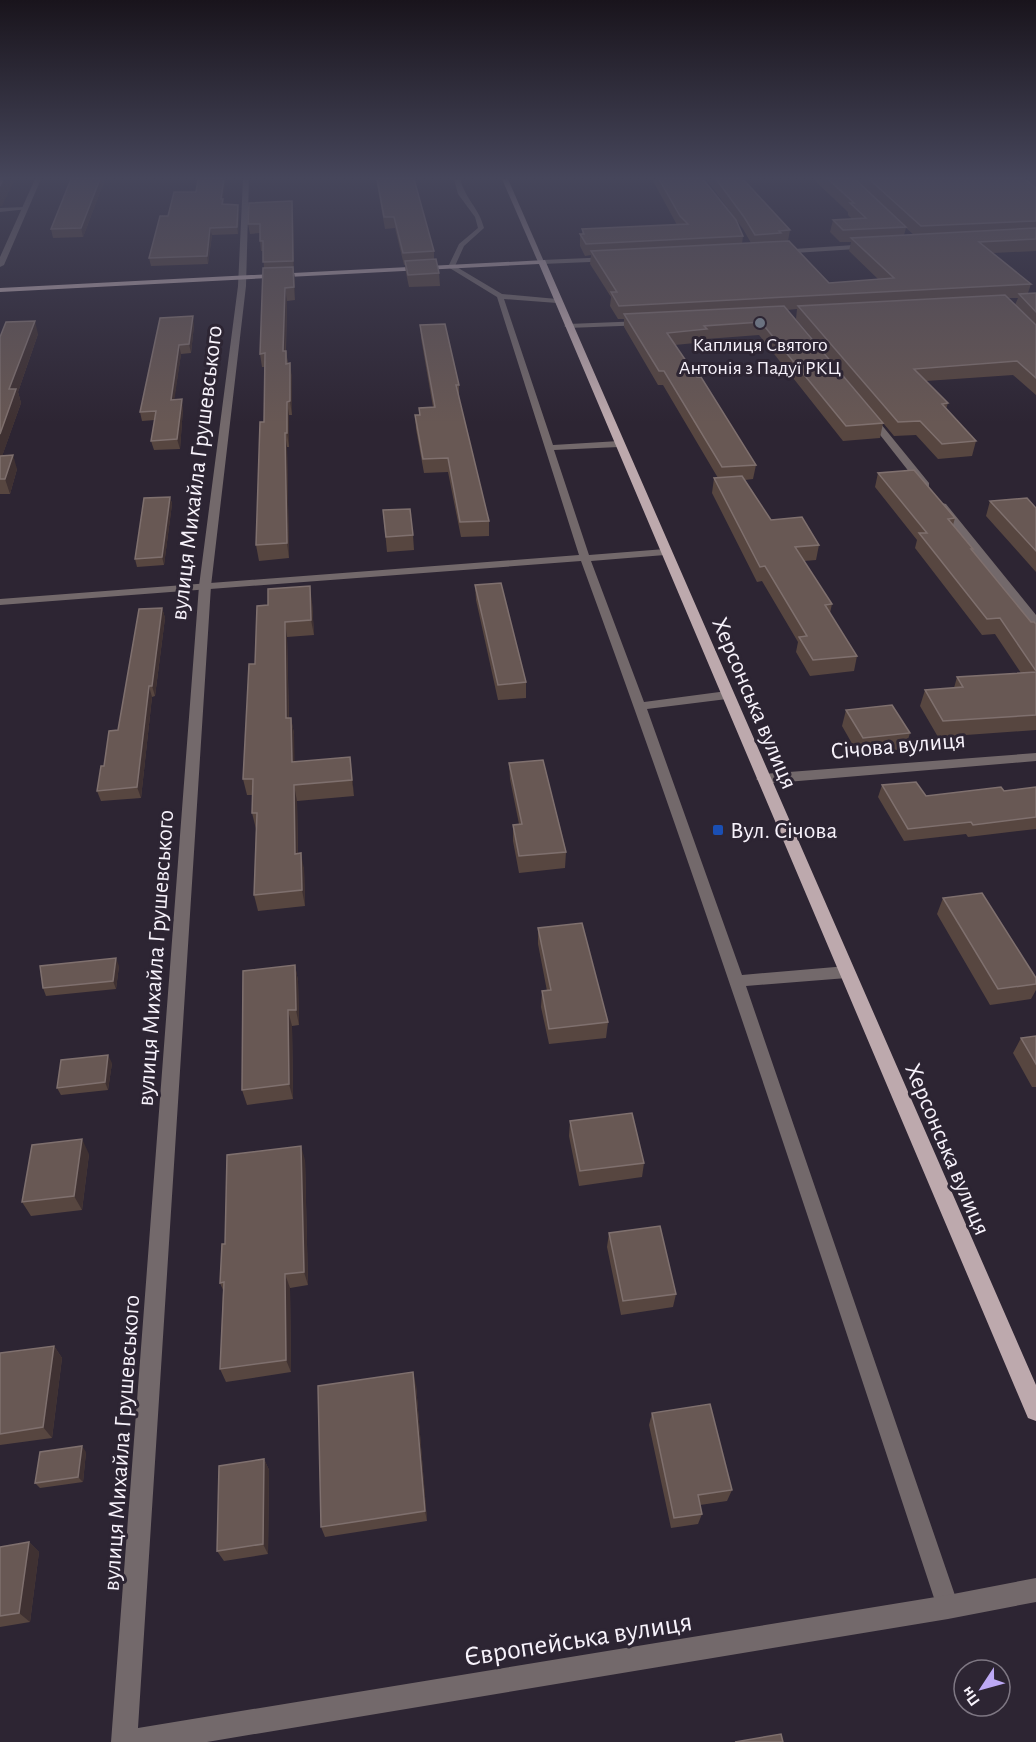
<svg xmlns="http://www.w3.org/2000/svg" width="1036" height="1742" font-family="'Alegreya Sans',sans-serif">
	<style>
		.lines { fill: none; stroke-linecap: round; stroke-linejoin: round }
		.service { fill: #73696b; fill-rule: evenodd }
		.minor { fill: #73696b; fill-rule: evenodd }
		.secondary { fill: #9d8d90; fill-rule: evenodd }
		.primary { fill: #bda9ad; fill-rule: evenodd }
		.wall { fill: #574640; fill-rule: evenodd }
		.shaded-wall { fill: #3f3132 }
		.building { fill: #685854; stroke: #7f706e; stroke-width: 1.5 }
		.worship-dot { fill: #6b7280; stroke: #2d2533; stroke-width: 2 }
		.transit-dot { fill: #1a4fb4; stroke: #2d2533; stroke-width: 2 }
		.labels { text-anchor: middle; stroke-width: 6; stroke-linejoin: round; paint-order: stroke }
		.far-poi-label { font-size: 20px; fill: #f7f2fb; stroke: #2d2533 }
		.street-label { font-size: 24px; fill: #f7f2fb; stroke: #2d2533 }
		.poi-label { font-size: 24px; fill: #f7f2fb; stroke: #2d2533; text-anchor: start }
		.near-street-label { font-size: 28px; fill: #f7f2fb; stroke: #2d2533 }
	</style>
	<rect width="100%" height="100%" fill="#2d2533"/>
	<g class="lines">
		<path class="service" d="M454,179H460C466,200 479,208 484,228L464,246L455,266L502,294L557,299L561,301L557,303L504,299L553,445L619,441L623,444L619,447L554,450L589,555L665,549L670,552L665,555L591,561L644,702L727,691L733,695L727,699L647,709L742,975L847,966L852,968L854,972L852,976L847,978L746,986L959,1607L956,1615L948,1618L940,1615L937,1607C821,1257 708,907 581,561L0,605V599L579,555L497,297L448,267L459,244L478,228L475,217L458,194Z
			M0,208L25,207L28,209L0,212Z"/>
		<path class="minor" d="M35,179H41L4,265L0,267V257Z
			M243,179H249L246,286L211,586L138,1728L948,1595L1036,1578V1602L948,1619L207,1742H111L199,586L238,286Z
			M869,244L872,248L779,254L775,252L779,250Z
			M611,257L614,261L542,264L538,262L542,260Z
			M643,321L647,323L646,325L568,328L564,326L568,324Z
			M866,413H872L929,483V487H921L866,417Z
			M942,503L946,504L1036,615V627L1032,626L938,508V504Z
			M1036,753V761L763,784L756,779L763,774Z"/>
		<path class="secondary" d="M502,179H508L545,264L538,262Z"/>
		<path class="primary" d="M545,260L1036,1385V1421L1028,1418L539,264L0,292V288Z"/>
	</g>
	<path class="wall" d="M71,179H105L83,237L53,238L51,229Z
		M376,179H414L434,251V259L439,273L440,286L409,287L406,273L405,265H404L395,228L385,229Z
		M652,179H703L743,236L742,244L751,243L743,229L706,179H743L790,230L788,241L829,283L878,279L849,251L851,242H840L830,232L833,220L852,219L848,215V212L813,179H1036V251L993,253L1031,284L1028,293H1036V395L1013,375L926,381L948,403L946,409L976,441L972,456L938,459L916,435L894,436L796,319L797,309L787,310L883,423L880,438L843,441L759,335L706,339L705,342L675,345L756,465L753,479L745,480L771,520L819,545L816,560L804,561L832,604L830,613L857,656L854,671L810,676L796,652L798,642L762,581L757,582L712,493L714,478H718L663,385H658L624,327V319H618L610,306L611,297L590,264L591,255L585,256L580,246V234H582V229L677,225ZM906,228L914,235H904ZM1008,298H1018L1015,305Z
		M223,199L224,205L239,212L238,234L212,235L208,264L151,266L149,258Z
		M293,210L294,271L295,300L287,301L286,351L288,363L292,377V415H289V447H287L289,558L259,561L256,545L264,422L265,367H262L260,354L264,268L263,251H261L260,241V233L250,234L248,224Z
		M160,318L194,325L191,353L181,354L174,399L183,408L180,449L154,450L151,441L155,420L142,421L140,412Z
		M420,325L459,385V398L489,521V536L461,537L448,472L424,473L416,429L415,415H419V408L433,407L421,338Z
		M38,334L18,392L21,403L2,456L17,469L10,494H0V337Z
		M878,473L955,518L953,525L973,549L972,551L1031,622L1036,624V730L938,737L920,706L925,690L954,688L957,677L1021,673L995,634L982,635L915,548L917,540L875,487Z
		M170,497L172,504L164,565L137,567L135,559Z
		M990,501L1036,508V572L986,516Z
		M383,510L413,535L414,550L387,552Z
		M475,585L526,682V698L498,700L476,600Z
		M312,602L314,635L287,637L289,718H291L294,734V762L350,757L354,796L297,801L298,853L304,869L305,906L258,911L254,895L256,829L252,813V795H247L243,779L255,664L257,606Z
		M162,608L165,618L155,696L152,697L141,798L101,801L97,791L104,766L118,730Z
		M846,710L910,733L905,749L858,754L842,726Z
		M509,763L566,852L565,868L519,873L513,841V825L519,824L510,779Z
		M882,785L926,796L1004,791L1036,787V829L968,837L966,834L904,841L878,797Z
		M943,898L1036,978V990L1031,999L990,1005L937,914Z
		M538,928L608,1022L606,1038L549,1044L541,1007L542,991H547L538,944Z
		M295,965L298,981L299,1025L292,1026L293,1099L247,1105L242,1090Z
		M119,966L116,989L46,996L43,988Z
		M1036,1036V1087H1032L1013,1053L1021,1038Z
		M112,1063L108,1090L61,1095L57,1088Z
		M570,1121L644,1163L642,1177L579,1186L569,1136Z
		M89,1154L82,1210L31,1216L22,1202Z
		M305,1160L308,1285L290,1288L291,1372L226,1382L220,1369L223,1290L220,1283L225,1244Z
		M609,1233L676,1294L673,1307L621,1315L607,1247Z
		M54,1346L62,1358L52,1438L0,1445V1353Z
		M416,1385L427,1521L325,1537L321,1527Z
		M652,1413L732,1490L727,1501L700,1505L702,1514L698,1524L671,1528L649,1425Z
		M86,1452L83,1482L40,1488L35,1483Z
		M264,1459L269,1470L268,1554L224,1561L217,1551Z
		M29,1542L39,1552L30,1622L0,1627V1547Z"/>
	<path class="shaded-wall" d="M3,179H15L2,206H0V186Z
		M100,179H105L83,237L81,228Z
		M224,179H226L223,199L224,206H222L221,199Z
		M292,201L293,210L294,271L293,261Z
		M238,205L239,212L238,234L237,227Z
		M210,228L212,235L208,264L207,256Z
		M293,267L295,279V300L294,287Z
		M285,288L287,301L285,365L283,351Z
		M193,316L194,325L191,353L189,344Z
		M35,321L38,334L18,392L21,403L0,462V434L9,389Z
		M179,345L181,354L173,409L171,400Z
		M290,363L292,377V415L290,401Z
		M182,399L183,408L180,449L177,439Z
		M287,402L289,415V447L287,433Z
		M285,433L287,447L289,558L287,543Z
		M13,455L17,469L10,494L5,479Z
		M170,497L172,504L164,565L162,557Z
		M310,586L312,602L314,635L311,620Z
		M162,608L165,618L155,696L152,686Z
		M285,622L287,637L289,734L286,718Z
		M149,686L152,697L141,798L137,787Z
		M291,718L294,734L295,778L292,762Z
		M350,757L352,773L354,796L352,780Z
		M294,785L297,801L298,870L295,854Z
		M301,853L304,869L305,906L302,890Z
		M116,958L119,966L116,989L113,981Z
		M295,965L298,981L299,1025L296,1010Z
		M288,1010L292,1026L293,1099L289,1084Z
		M108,1055L112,1063L108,1090L105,1082Z
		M82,1139L89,1154L82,1210L74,1196Z
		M301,1146L305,1160L308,1285L304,1272Z
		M285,1274L290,1288L291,1372L286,1360Z
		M54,1346L62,1358L52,1438L43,1427Z
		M413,1372L416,1385L427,1521L425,1511Z
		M82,1446L86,1452L83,1482L78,1477Z
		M264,1459L269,1470L268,1554L263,1544Z
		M29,1542L39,1552L30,1622L19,1613Z"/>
	<path class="building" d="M0,179H3L0,186Z
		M71,179H100L81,228L51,229Z
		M198,179H224L221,199H223L222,204L238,205L237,227L210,228L207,256L149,258L160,216H168L174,192H196Z
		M377,179H414L434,251L403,253L394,217H384Z
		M659,179H703L736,220L743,236L586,244L580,234H584L582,229L688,224L680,216Z
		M716,179H743L790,230L779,231L781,233L755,235L744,217Z
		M828,179H855L906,227L843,230L833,220L866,218L850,203H854Z
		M869,179H1025L1036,188V221L921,226Z
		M292,201L293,261L263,262V241H260V224H248L249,203Z
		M1036,228V239L979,242L1031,284L619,306L611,292H617L591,251L789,241L829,283L894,278L851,238Z
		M436,259L439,273L408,275L405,261Z
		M293,267L294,287L285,288L283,351H286V364L290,363V401L287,402V433H285L287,543L256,545L260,422H264L265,353L260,354L263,268Z
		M1036,293V312L1019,294Z
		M1005,295L1036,325V378L1017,361L914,369L948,403L942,404L976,441L942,444L920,421L898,422L798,306Z
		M784,306L883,423L846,426L761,322L704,326L707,329L667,333L697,377H701L756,465L722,467L664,371H659L624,314Z
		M193,316L189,344L179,345L171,400L182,399L177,439L151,441L156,411L140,412L160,318Z
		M35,321L9,389H16L0,434V337L6,322Z
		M445,324L459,385H456L489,521L460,522L448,458L423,459L415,415H420L419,408L435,407L420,325Z
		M13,455L5,479H0V456Z
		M914,470L955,518L948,519L973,549H971L1031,622H1034L1036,624V671L1000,618L987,619L919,533H927L878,473Z
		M742,476L771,520L802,517L819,545L795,547L832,604L825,605L857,656L813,660L799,637L807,636L765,566L760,567L714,478Z
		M170,497L162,557L135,559L144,498Z
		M1027,498L1036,508V551L990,501Z
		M410,509L413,535L386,537L383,510Z
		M501,583L526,682L498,685L475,585Z
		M310,586L311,620L285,622L286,718H291L292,762L350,757L352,780L294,785L295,854L301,853L302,890L254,895L257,813H252L253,779H243L249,664H255L257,606L268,605V589Z
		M162,608L152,686H149L137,787L97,791L101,766H104L109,731L118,730L139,609Z
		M1036,672V715L943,721L925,690L963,687L957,677Z
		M892,705L910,733L863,738L846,710Z
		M543,760L566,852L519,856L513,825L522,824L509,763Z
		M916,782L926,796L1001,787L1004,791L1036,787V817L973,825L971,822L908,829L882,785Z
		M982,893L1036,978V984L998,989L943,898Z
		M582,923L608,1022L549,1029L542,991L551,990L538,928Z
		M116,958L113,981L43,988L40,966Z
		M295,965L296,1010H288L289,1084L242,1090L243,971Z
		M1036,1036V1064L1021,1038Z
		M108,1055L105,1082L57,1088L61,1060Z
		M632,1113L644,1163L580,1171L570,1121Z
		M82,1139L74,1196L22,1202L32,1145Z
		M301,1146L304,1272L285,1274L286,1360L220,1369L224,1282L220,1283L222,1244H225L227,1155Z
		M660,1226L676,1294L623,1301L609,1233Z
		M54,1346L43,1427L0,1434V1353Z
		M413,1372L425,1511L321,1527L318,1386Z
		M710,1404L732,1490L698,1495L702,1514L674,1518L652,1413Z
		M82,1446L78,1477L35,1483L40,1452Z
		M264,1459L263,1544L217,1551L219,1466Z
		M29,1542L19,1613L0,1616V1547Z
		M781,1734L783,1742H735Z"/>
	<linearGradient id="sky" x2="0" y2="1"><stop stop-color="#19141c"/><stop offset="0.42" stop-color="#46465b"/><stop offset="1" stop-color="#46465b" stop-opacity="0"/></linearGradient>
	<rect width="1036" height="423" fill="url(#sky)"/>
	<circle class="worship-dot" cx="760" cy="323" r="6"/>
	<rect class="transit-dot" x="712" y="824" width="12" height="12" rx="3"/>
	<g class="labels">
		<g class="far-poi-label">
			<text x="760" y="351">Каплиця Святого<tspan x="760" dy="23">Антонія з Падуї РКЦ</tspan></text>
		</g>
		<g class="street-label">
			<text transform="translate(196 473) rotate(-83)" y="8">вулиця Михайла Грушевського</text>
			<text transform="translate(755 703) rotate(67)" y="8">Херсонська вулиця</text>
			<text transform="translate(898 745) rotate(-5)" y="8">Січова вулиця</text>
			<text transform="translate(155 958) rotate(-86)" y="8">вулиця Михайла Грушевського</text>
			<text transform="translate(948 1149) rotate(67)" y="8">Херсонська вулиця</text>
			<text transform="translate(121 1443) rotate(-86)" y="8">вулиця Михайла Грушевського</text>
		</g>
		<g class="poi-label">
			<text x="730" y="838">Вул. Січова</text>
		</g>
		<g class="near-street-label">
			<text transform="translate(578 1638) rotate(-9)" y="10">Європейська вулиця</text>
		</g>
	</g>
	<g transform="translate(982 1688) rotate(234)"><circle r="28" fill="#2d2533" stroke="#7e7783" stroke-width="1.5"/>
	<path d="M0-4.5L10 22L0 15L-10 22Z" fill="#bda9f5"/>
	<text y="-9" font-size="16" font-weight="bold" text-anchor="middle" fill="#f7f2fb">Пн</text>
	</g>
</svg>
